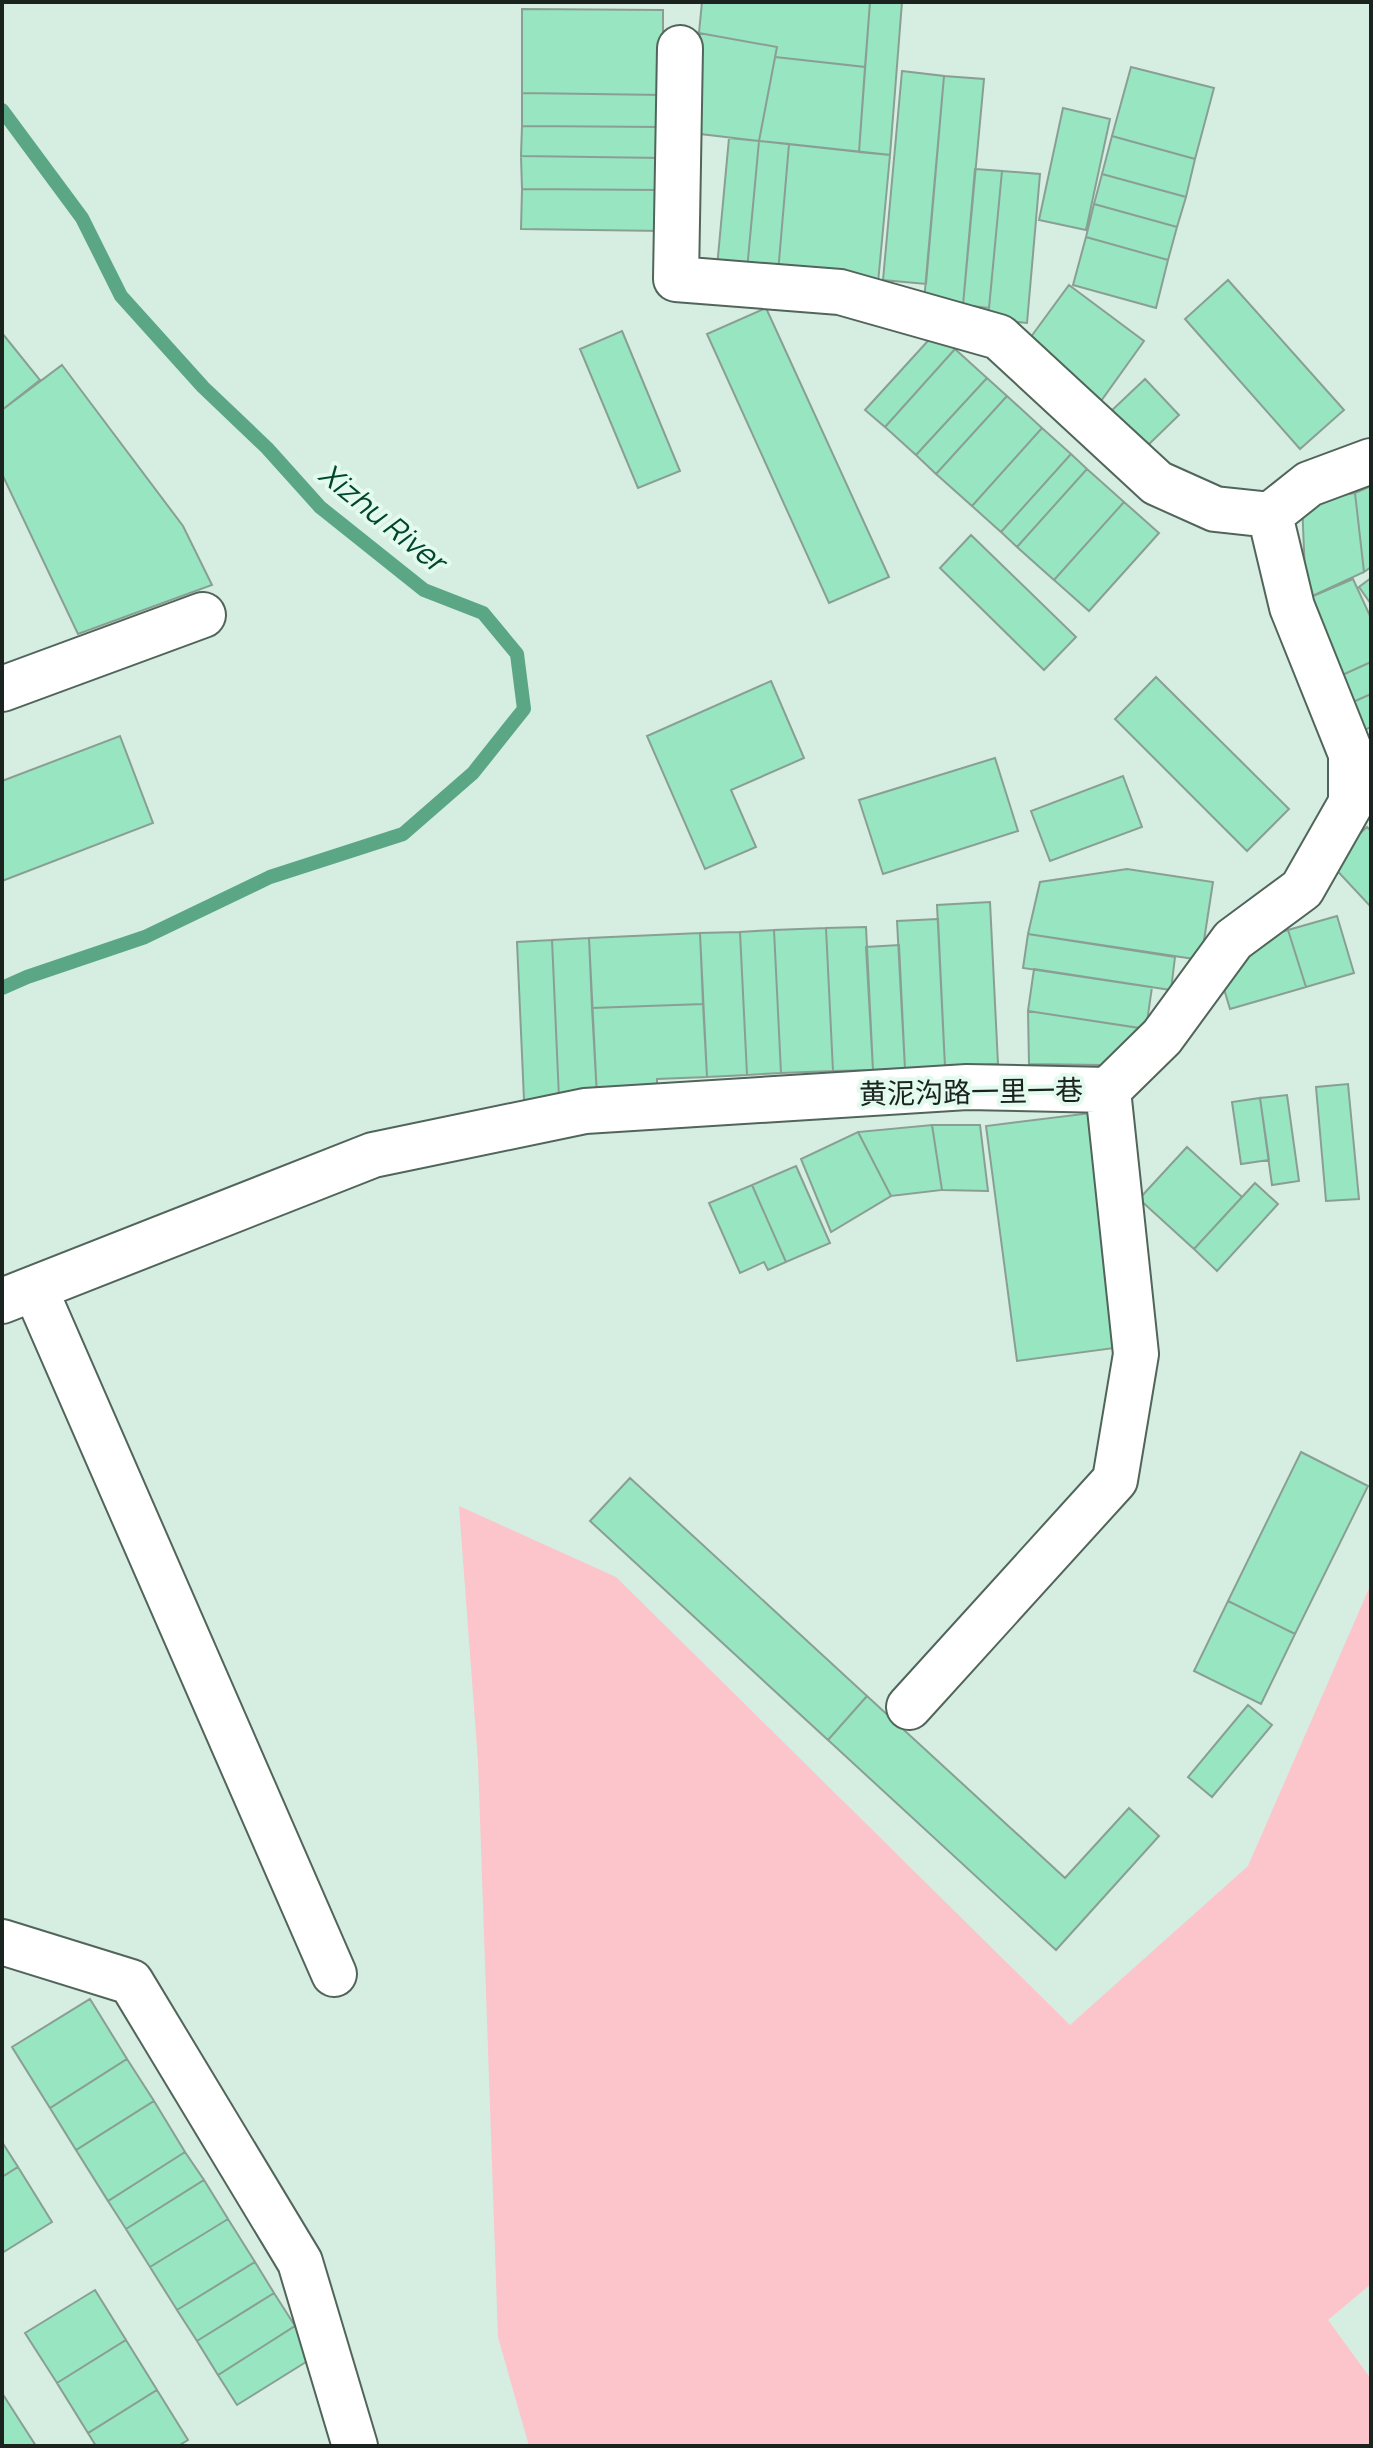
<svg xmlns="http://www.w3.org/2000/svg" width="1373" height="2448" font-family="Manrope,'Noto Sans SC',sans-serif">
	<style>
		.green { fill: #fcc4cb }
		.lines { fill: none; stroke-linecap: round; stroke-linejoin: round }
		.stream { stroke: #5aa685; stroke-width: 14 }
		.building { fill: #98e5c1; stroke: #8a9f94; stroke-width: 2 }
		.minor-casing { stroke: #51655b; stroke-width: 48 }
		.minor { stroke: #fff; stroke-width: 44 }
		.labels { text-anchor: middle; stroke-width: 8; stroke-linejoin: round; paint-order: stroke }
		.street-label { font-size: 28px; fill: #1a231e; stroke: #e3faee }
		.water-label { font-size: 30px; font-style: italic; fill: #01452e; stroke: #e3faee }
	</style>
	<rect width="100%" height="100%" fill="#d6ede1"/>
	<path class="green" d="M459,1506L616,1577L1070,2025L1248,1866L1371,1584V2284L1328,2320L1371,2379V2446H529L498,2337L478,1761Z"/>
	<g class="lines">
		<path class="stream" d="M2,110L82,218L121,296L203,387L267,448L320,507L424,590L483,613L517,654L524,709L473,773L403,834L270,877L145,937L27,977L2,988"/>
	</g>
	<path class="building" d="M702,2H870L865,67L775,57L777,47L699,33Z
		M870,2H902L890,155L859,152Z
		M522,9L663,10V95L522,93Z
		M699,33L777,47L759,141L692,133Z
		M775,57L865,67L859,152L759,141Z
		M1131,67L1214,88L1195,159L1112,136Z
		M902,71L944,76L926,284L883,280Z
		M944,76L984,79L963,305L924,301Z
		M522,93L663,95V127L522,126Z
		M1063,108L1110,119L1086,230L1039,220Z
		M522,126L663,127V158L521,156Z
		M1112,136L1195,159L1186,197L1102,174Z
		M729,138L759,141L747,270L717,267Z
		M759,141L789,144L778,273L747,270Z
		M789,144L890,155L878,283L778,273Z
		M521,156L663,158L662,190L522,189Z
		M975,169L1002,171L989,308L963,305Z
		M1002,171L1040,174L1027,323L988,319Z
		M1102,174L1186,197L1177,227L1094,204Z
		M522,189L662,190L663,231L521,229Z
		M1094,204L1177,227L1168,260L1086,237Z
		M1086,237L1168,260L1156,308L1073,285Z
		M1228,280L1344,410L1300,449L1185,319Z
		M1069,285L1144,341L1101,401L1025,345Z
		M766,308L889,577L829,603L707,334Z
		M622,331L680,471L638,488L580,349Z
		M936,332L955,349L885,427L865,410Z
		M2,333L40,380L2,410Z
		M955,349L987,378L916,455L885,427Z
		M62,365L183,526L212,585L78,634L2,474V410Z
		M987,378L1007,396L936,474L916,455Z
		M1145,379L1179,415L1143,450L1108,414Z
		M1007,396L1042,428L972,506L936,474Z
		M1042,428L1071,454L1001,532L972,506Z
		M1071,454L1087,469L1017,547L1001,532Z
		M1087,469L1124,502L1054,580L1017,547Z
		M1371,486V567L1364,572L1355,493Z
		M1355,493L1364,572L1306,599L1302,502Z
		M1124,502L1159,533L1089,611L1054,580Z
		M971,535L1076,637L1044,670L940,568Z
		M1371,578V604L1359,587Z
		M1353,579L1371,618V662L1340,676L1306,599Z
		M1371,662V694L1353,702L1340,676Z
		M1156,677L1289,809L1247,851L1115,719Z
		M771,681L804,758L731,790L756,847L705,869L647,736Z
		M1371,694V727L1365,730L1353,702Z
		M120,736L153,823L2,881V781Z
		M995,758L1018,831L883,874L859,800Z
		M1123,776L1142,827L1050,861L1031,811Z
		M1367,827L1371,831V907L1329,862Z
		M1127,869L1213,882L1201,960L1028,934L1040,882Z
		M990,902L998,1064L945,1067L937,905Z
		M1337,916L1354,973L1306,987L1288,930Z
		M938,919L945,1067L905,1069L897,921Z
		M866,927L873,1070L833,1071L826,928Z
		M826,928L833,1071L781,1073L774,930Z
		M774,930L781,1073L747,1075L740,932Z
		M1288,930L1306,987L1230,1009L1221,979L1251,941Z
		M740,932L747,1075L707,1077L700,933Z
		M700,933L703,1004L592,1008L589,938Z
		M1028,934L1175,957L1171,990L1023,968Z
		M589,938L597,1097L559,1098L552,940Z
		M552,940L559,1098L524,1100L517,942Z
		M899,945L905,1069L873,1070L866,947Z
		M1034,969L1152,987L1146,1029L1028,1011Z
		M703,1004L707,1077L657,1079V1094L597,1097L592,1008Z
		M1028,1011L1146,1029L1103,1065L1029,1064Z
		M1348,1084L1359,1199L1326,1201L1316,1087Z
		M1287,1095L1299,1181L1272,1185L1260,1098Z
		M1260,1098L1269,1160L1241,1164L1232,1102Z
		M1091,1113L1122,1347L1017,1361L986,1126Z
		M932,1125L942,1190L891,1196L858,1132Z
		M932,1125H980L988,1191L942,1190Z
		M858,1132L891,1196L831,1232L801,1159Z
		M1187,1147L1242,1197L1194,1249L1139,1199Z
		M796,1166L830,1243L786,1262L752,1185Z
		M1255,1183L1278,1204L1217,1271L1194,1249Z
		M752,1185L786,1262L768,1270L764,1262L740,1273L709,1203Z
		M1301,1452L1368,1486L1295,1634L1228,1601Z
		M630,1478L867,1696L828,1740L590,1521Z
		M1228,1601L1295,1634L1261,1704L1194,1671Z
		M867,1696L1065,1878L1129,1808L1159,1836L1056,1950L828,1740Z
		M1248,1705L1272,1725L1212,1797L1188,1777Z
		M90,1999L127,2059L50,2108L12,2047Z
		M127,2059L154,2101L76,2150L50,2108Z
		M154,2101L185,2152L108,2201L76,2150Z
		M2,2142L18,2167L2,2177Z
		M185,2152L204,2180L126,2229L108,2201Z
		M18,2167L52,2222L2,2253V2177Z
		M204,2180L228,2219L150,2267L126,2229Z
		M228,2219L255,2262L177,2310L150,2267Z
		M255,2262L274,2293L197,2341L177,2310Z
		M95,2290L126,2340L57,2383L25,2333Z
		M274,2293L295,2326L218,2375L197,2341Z
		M295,2326L314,2357L237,2405L218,2375Z
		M126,2340L157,2390L88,2433L57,2383Z
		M157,2390L188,2440L178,2446H96L88,2433Z
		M2,2393L36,2446H2Z"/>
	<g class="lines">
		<defs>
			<path id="minor" d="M680,48L676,279L840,292L999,337L1157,483L1215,509L1270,515
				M2,689L203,615
				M35,1289L334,1974
				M2,1301L373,1155L585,1111L967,1087L1108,1090L1162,1037L1233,940L1302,889L1351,803V754L1292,607L1270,515L1309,484L1371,461
				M909,1707L1115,1480L1136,1354L1108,1090
				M2,1942L131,1982L300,2262L355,2446"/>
		</defs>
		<use href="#minor" class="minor-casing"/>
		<use href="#minor" class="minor"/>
	</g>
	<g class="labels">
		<g class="street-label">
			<text transform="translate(971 1092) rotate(-1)" y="10">黄泥沟路一里一巷</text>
		</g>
		<g class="water-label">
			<text transform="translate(382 518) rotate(39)" y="10">Xizhu River</text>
		</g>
	</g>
	<rect width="1373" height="2448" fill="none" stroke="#1a231e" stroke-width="8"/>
</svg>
